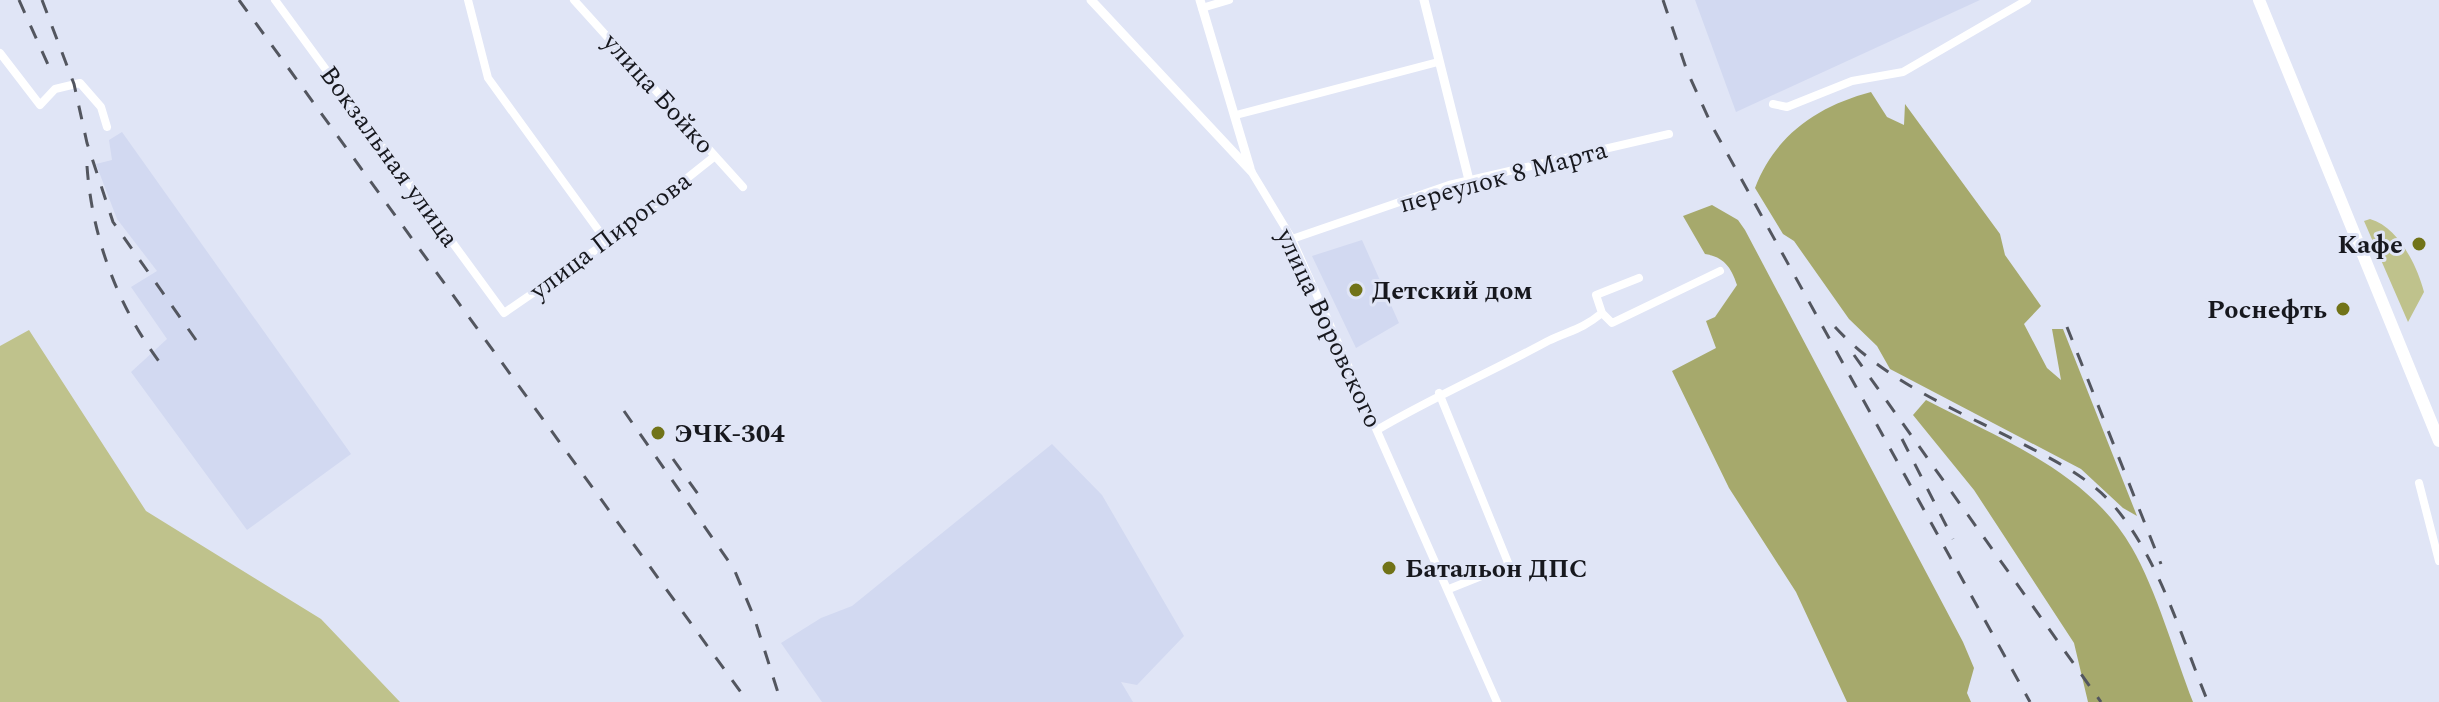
<svg xmlns="http://www.w3.org/2000/svg" width="2439" height="702" font-family="Spectral,serif">
	<style>
		.built { fill: #d2d9f1 }
		.green { fill: #bfc28c }
		.forest { fill: #a6a96c }
		.lines { fill: none; stroke-linecap: round; stroke-linejoin: round }
		.minor { stroke: #fff; stroke-width: 8 }
		.tertiary { stroke: #fff; stroke-width: 9 }
		.primary { stroke: #fff; stroke-width: 12 }
		.rail { stroke: #53565f; stroke-width: 3; stroke-dasharray: 14 14; stroke-linecap: butt }
		.poi-dot { fill: #717318; stroke: #e0e5f6; stroke-width: 3 }
		.labels { text-anchor: middle; stroke-width: 6; stroke-linejoin: round; paint-order: stroke }
		.street-label { font-size: 26px; fill: #17181e; stroke: #e0e5f6 }
		.poi-label { font-size: 26px; font-weight: bold; fill: #17181e; stroke: #e0e5f6; text-anchor: start }
	</style>
	<rect width="100%" height="100%" fill="#e0e5f6"/>
	<path class="built" d="M1695,0H1980L1736,112Z
		M122,132L351,454L247,530L131,372L167,339L131,287L157,271L117,219L96,164L112,160L109,140Z
		M1362,240L1399,323L1356,348L1312,256Z
		M1052,444L1102,495L1184,636L1137,685L1121,682L1133,702H822L781,643L821,618L852,606Z"/>
	<path class="green" d="M2370,219C2398,227 2417,265 2424,292L2408,322L2364,221Z
		M29,330L146,511L321,619L400,702H0V346Z"/>
	<path class="forest" d="M1871,92L1887,117L1904,125L1905,104L2000,234L2005,255L2041,306L2024,324L2047,368L2061,380L2052,329H2063L2137,516L2123,508L2081,469L1890,369L1877,346L1849,319L1794,241L1783,234L1755,188C1775,135 1818,106 1871,92Z
		M1712,205L1738,220L1745,230L1963,642L1974,668L1967,693L1971,702H1847L1796,592L1729,488L1672,371L1716,348L1706,321L1715,317L1737,285C1731,267 1724,257 1705,254L1683,216Z
		M1926,400C2000,439 2089,472 2132,548C2156,589 2175,656 2193,702H2088L2074,643L1974,490L1913,415Z"/>
	<g class="lines">
		<path class="minor" d="M275,0L504,313L607,242L715,156
			M468,0L488,78L607,242
			M574,0L743,187
			M1202,8L1229,0
			M0,53L40,105L55,89L80,83L101,107L107,127
			M1773,104L1787,107L1852,81L1903,72L2027,0
			M1236,115L1438,62
			M1251,171L1292,239L1497,702
			M1292,239L1449,185L1669,134
			M1602,313L1596,295L1639,278
			M1439,393L1509,565L1449,589
			M1377,430C1433,397 1491,372 1548,341C1571,330 1581,330 1602,313L1612,323L1720,271
			M2419,483L2439,561"/>
		<path class="tertiary" d="M1091,0L1251,171
			M1200,0L1250,168
			M1424,0L1469,180"/>
		<path class="primary" d="M2259,0L2439,441"/>
		<path class="rail" d="M19,0L50,69
			M42,0L74,84L87,143L113,222L196,340
			M239,0L748,702
			M1663,0L1687,71L1712,126L2030,702
			M87,166C92,239 119,310 164,368
			M1835,327C1885,381 1954,409 2019,442C2052,459 2089,477 2114,506C2160,560 2181,637 2208,702
			M2067,327L2161,564
			M1854,355L2101,702
			M624,411L734,569L754,617L781,702
			M1902,439L1953,539
			M673,459L705,504"/>
	</g>
	<g class="poi-dot">
		<circle cx="2419" cy="244" r="8"/>
		<circle cx="1356" cy="290" r="8"/>
		<circle cx="2343" cy="309" r="8"/>
		<circle cx="658" cy="433" r="8"/>
		<circle cx="1389" cy="568" r="8"/>
	</g>
	<g class="labels">
		<g class="street-label">
			<text transform="translate(659 93) rotate(48)" y="9">улица Бойко</text>
			<text transform="translate(390 156) rotate(54)" y="9">Вокзальная улица</text>
			<text transform="translate(1503 176) rotate(-15)" y="9">переулок 8 Марта</text>
			<text transform="translate(610 235) rotate(-37)" y="9">улица Пирогова</text>
			<text transform="translate(1330 328) rotate(65)" y="9">улица Воровского</text>
		</g>
		<g class="poi-label">
			<text x="2403" y="253" text-anchor="end">Кафе</text>
			<text x="1372" y="299">Детский дом</text>
			<text x="2327" y="318" text-anchor="end">Роснефть</text>
			<text x="674" y="442">ЭЧК-304</text>
			<text x="1405" y="577">Батальон ДПС</text>
		</g>
	</g>
</svg>
